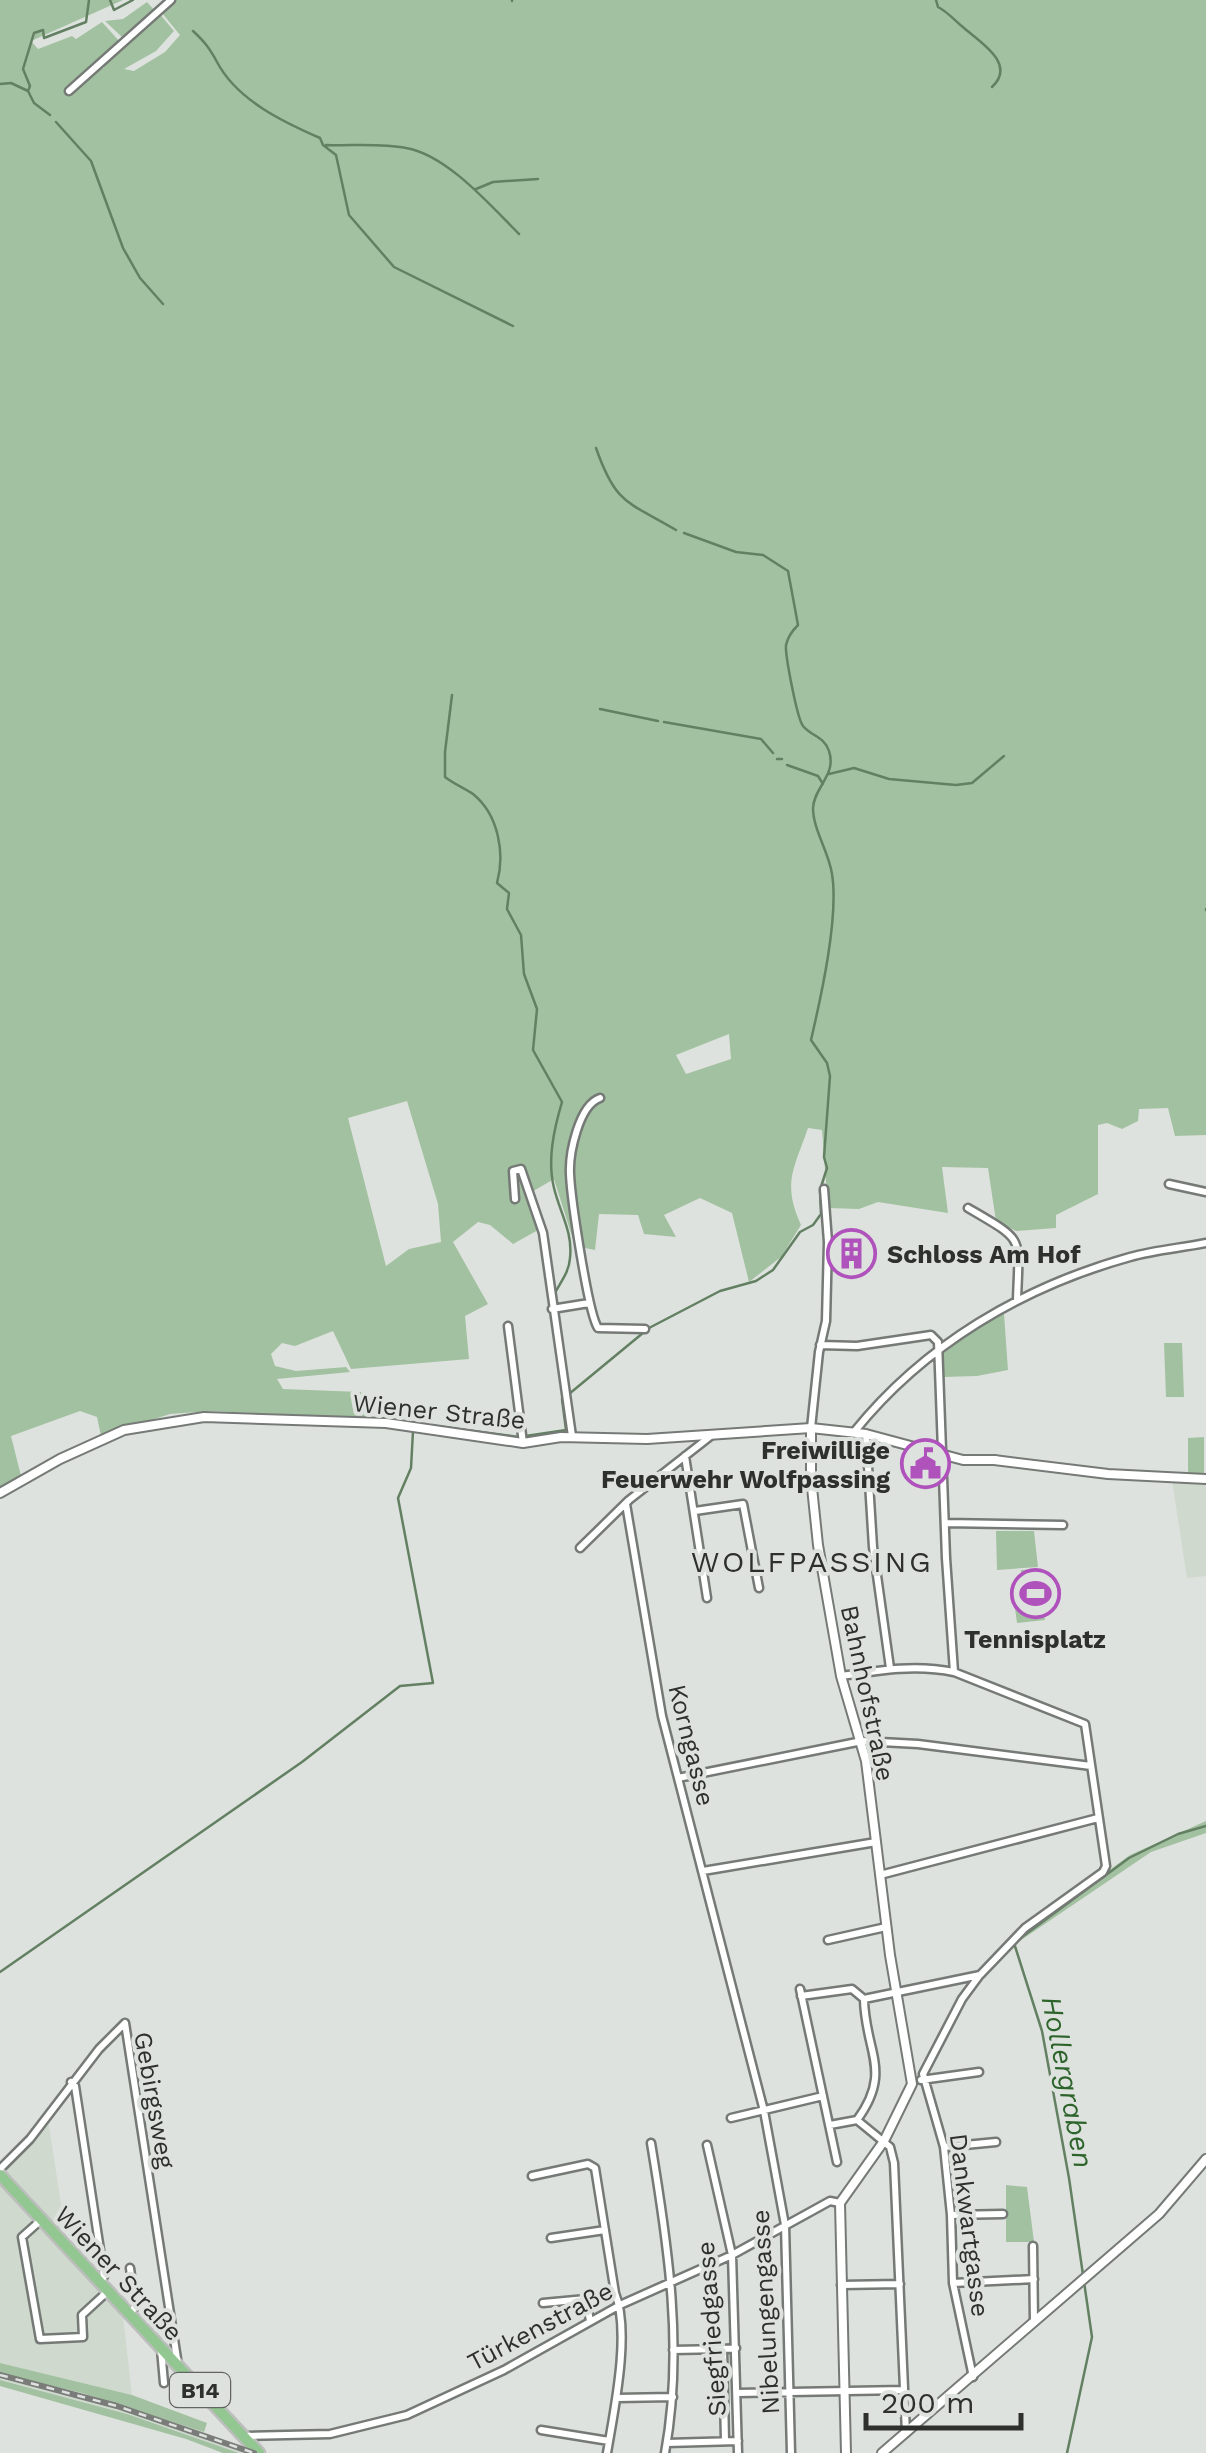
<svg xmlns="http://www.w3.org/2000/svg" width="1206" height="2453" font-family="'Work Sans',sans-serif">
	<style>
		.built { fill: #cfd9ce }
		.green { fill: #a2c1a0; fill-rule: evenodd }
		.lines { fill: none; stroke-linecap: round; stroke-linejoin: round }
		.stream { stroke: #638062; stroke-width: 2.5 }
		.minor-casing { stroke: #767a76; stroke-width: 11 }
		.tertiary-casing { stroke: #767a76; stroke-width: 12 }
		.secondary-casing { stroke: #767a76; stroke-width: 12 }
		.primary-casing { stroke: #bcbdbc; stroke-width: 15 }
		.minor { stroke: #fff; stroke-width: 6 }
		.tertiary { stroke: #fff; stroke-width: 8 }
		.secondary { stroke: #fff; stroke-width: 8 }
		.primary { stroke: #93c792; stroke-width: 10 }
		.rail-casing { stroke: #797c79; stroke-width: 6 }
		.rail { stroke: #dee2de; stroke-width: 2.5; stroke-dasharray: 8; stroke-linecap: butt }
		.labels { text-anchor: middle; stroke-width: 8; stroke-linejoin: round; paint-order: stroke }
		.shield { fill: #dee2de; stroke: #636563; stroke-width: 2.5 }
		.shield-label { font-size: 22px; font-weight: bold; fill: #2e302e }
		.poi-label { font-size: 25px; font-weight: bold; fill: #2e302e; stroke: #dee2de; text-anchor: start }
		.street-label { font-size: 25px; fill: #2e302e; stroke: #dee2de }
		.water-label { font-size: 28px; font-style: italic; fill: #2d642c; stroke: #dee2de }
		.quarter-label { font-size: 30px; letter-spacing: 2.5px; fill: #2e302e; stroke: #dee2de }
	</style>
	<rect width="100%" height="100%" fill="#dee2de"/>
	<path class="built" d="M1172,1481L1206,1482V1576L1187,1578Z
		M47,2113L61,2204L65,2240L0,2171Z
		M0,2180L123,2316L132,2395L0,2363Z
		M0,2374L140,2411L204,2432L253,2453H239L127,2414L0,2380Z"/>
	<path class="green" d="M0,0H123L31,41L38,49L72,36L76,39L102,22L120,42L94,70L104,68L105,61L159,13L174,31L156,51L124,69L134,71L165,52L180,35L162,13L176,0H1206V1135L1175,1136L1168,1108L1139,1109L1138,1121L1122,1129L1107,1123L1098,1125V1194L1056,1215V1228L1016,1231L996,1221L988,1168L942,1167L948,1213L878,1202L859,1209L828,1208L822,1130L808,1128C794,1169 782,1183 801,1225L781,1257L749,1282L732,1213L700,1198L664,1215L676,1237L644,1234L638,1215L599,1214L595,1250L575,1246L554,1179L530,1193L538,1230L513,1244L490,1225L478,1222L453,1242L488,1304L465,1316L469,1359L351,1369L333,1331L295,1346L282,1343L271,1354L275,1366L296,1371L346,1367L350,1372L277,1379L283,1389L361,1392L368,1418L285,1419L280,1414L210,1411L170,1414L101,1436L97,1417L80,1411L11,1436L21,1476L0,1487ZM729,1034L731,1059L686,1074L676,1055ZM407,1101L438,1204L441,1242L409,1249L386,1266L348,1118Z
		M147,2L156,12L124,39L105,21L123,19Z
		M1004,1314L1008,1370L977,1376L943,1377L941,1355L979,1325Z
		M1164,1343H1182L1184,1397H1166Z
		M1204,1437V1476L1188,1477V1438Z
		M996,1531H1034L1038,1567L997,1570Z
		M1036,1569V1577H1041L1045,1620L1017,1623L1015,1608L1029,1606L1027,1578H1021V1570Z
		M1206,1821V1833L1151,1852L1008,1949L1012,1942L1130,1855Z
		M1006,2185L1027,2187L1034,2242H1006Z
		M0,2363L132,2395L207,2423L204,2432L82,2393L0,2374Z
		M0,2380L127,2414L239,2453H223L186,2439L0,2386Z"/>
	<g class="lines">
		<path class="stream" d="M110,0L114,10L133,0
			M512,0V1
			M936,0L938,7C948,12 955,21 964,28C980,42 1017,64 992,87
			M193,31C205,42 210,49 217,62C237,100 283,122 320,138L323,145L336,155L349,215L394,267L513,326
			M0,84L11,83L28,91L30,86L23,69L34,33L43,30L44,38L86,22L89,0
			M28,91L34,103L50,115
			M56,122L91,161L123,248L140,278L163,304
			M326,145C352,146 381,143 406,148C447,155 490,205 519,234
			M476,189L493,182L538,179
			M596,448C616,505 627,501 676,530
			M452,695L445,752V777C454,784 464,788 473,794C499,815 505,854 497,883L509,893L507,909L521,935L524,974L537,1009L533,1050L562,1102C554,1129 547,1160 554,1188C560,1213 573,1232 570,1258C569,1273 560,1282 554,1295
			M600,709L658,721
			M664,722L761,739L773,753
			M777,759H782
			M787,765L818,776L823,784
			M829,774L854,768L889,779L956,785L972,783L1004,756
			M1206,909V910
			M569,1394L649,1328L720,1291L756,1281L773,1270L800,1232L813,1225L821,1214L820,1190L827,1168L824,1157L830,1076L827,1063L811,1040C821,997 839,917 832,874C829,852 813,830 813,808C814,787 837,775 829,751C825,737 811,736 803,726C797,718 785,655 786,645C788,636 792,631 798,625L788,571L763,555L736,552L684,533
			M413,1423L519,1437L566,1430L562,1399
			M0,1972L302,1762L400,1686L433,1683L398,1498L411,1468L413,1431
			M1067,2453L1092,2337L1069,2178L1042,2031L1014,1943L1129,1858L1178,1834L1206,1826"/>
		<defs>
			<path id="minor" d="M69,91L171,0
				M600,1098C579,1105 569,1153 570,1174C571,1198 588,1313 598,1328L645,1329
				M1169,1184L1206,1192
				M515,1199L513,1171L521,1169L543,1233L572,1436
				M968,1208C1026,1242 1019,1235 1017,1300
				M552,1309L589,1303
				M508,1326L523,1443
				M820,1345L857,1346L931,1335L938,1342L946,1558L954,1672
				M811,1428L819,1352L826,1321L828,1242L824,1189
				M854,1432C924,1345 1022,1287 1130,1257C1155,1250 1181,1248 1206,1243
				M866,1434L873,1547L890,1668
				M685,1456L707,1598
				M626,1504L662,1716L764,2111L785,2225L791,2453
				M695,1511L743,1504L759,1588
				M947,1523L1063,1525
				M580,1548L629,1500L712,1435
				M841,1676C880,1670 916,1664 954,1672L1085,1724L1106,1866L1103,1872L1025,1928L980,1975L864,1999
				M678,1778L862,1741L918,1744L1091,1766
				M703,1871L876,1842
				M880,1875L1098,1818
				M828,1940L886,1927
				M800,1989L837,2162
				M801,1996L852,1989L864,1999C865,2052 893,2071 857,2120
				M921,2080L979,2072
				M71,2082L75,2086L104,2276L101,2282
				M731,2118L823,2096
				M830,2125L857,2120L890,2147L894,2163L906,2433
				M651,2143C668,2245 684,2350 665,2453
				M707,2145L732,2255L738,2453
				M944,2147L996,2142
				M0,2169L30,2139L99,2049L125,2023L178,2365
				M532,2176L588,2164L595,2168L615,2293C631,2332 614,2411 607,2453
				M951,2215L1003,2214
				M41,2220L22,2237L40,2339L83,2337L82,2315L107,2292
				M551,2238L605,2230
				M1033,2246L1034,2322
				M130,2268L135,2306L131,2314
				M953,2283L1034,2279
				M841,2285L900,2284
				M543,2303L586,2299L590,2321
				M161,2349L164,2383
				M673,2350L723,2349
				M973,2377L953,2283L951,2215L944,2147L923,2074L962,1999L979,1976
				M738,2393L904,2390
				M617,2398L673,2397
				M541,2430L609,2441
				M246,2436L330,2434L407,2415L504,2370L620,2305L732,2255L830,2201L840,2203
				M725,2441L723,2349L736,2348
				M667,2443L738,2441"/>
			<path id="tertiary" d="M811,1428V1478L818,1545L841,1676L866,1761L890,1955L912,2084L884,2141L840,2203L846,2453
				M882,2453L1159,2214L1206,2159"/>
			<path id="secondary" d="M994,1460L1108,1474L1206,1479
				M0,1493L60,1459L124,1430L204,1417L386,1423L523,1443L561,1437L647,1439L811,1428L866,1434L963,1460H996"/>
			<path id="primary" d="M0,2175L259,2453"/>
		</defs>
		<use href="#minor" class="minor-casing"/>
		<use href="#tertiary" class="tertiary-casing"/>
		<use href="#secondary" class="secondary-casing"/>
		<use href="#primary" class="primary-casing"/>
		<use href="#minor" class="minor"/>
		<use href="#tertiary" class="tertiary"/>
		<use href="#secondary" class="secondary"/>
		<use href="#primary" class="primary"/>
		<defs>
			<path id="rail" d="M0,2375L117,2406L254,2453"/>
		</defs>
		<use href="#rail" class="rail-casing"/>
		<use href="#rail" class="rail"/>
	</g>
	<defs>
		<symbol id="building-ring" viewBox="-11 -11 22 22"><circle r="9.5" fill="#dee2de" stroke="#b052bb" stroke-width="1.5"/><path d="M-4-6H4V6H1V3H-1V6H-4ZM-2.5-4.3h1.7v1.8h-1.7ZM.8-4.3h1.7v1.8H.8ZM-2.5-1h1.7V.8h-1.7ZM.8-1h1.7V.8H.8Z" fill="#b052bb"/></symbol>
		<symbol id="civic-ring" viewBox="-11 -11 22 22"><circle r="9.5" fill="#dee2de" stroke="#b052bb" stroke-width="1.5"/><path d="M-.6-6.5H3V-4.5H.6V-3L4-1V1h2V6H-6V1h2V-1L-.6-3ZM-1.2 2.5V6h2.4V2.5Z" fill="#b052bb"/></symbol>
		<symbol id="stadium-ring" viewBox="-11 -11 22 22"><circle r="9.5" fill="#dee2de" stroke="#b052bb" stroke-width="1.5"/><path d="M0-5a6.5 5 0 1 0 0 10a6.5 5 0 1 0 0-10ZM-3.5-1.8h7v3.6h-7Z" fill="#b052bb"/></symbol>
	</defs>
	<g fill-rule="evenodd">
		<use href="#building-ring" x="824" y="1226" width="55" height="55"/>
		<use href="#civic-ring" x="898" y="1436" width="55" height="55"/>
		<use href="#stadium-ring" x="1008" y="1566" width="55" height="55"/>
	</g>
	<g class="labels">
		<rect class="shield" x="170" y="2373" width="60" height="34" rx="8"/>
		<g class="shield-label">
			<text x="200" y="2398">B14</text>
		</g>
		<g class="poi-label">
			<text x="887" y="1263">Schloss Am Hof</text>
			<text x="890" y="1459" text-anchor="end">Freiwillige<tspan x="890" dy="29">Feuerwehr Wolfpassing</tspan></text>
			<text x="1035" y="1648" text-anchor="middle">Tennisplatz</text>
		</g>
		<g class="street-label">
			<text transform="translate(439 1411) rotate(6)" y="9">Wiener Straße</text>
			<text transform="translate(868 1693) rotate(78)" y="9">Bahnhofstraße</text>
			<text transform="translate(692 1745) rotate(76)" y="9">Korngasse</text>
			<text transform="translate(155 2100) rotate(80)" y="9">Gebirgsweg</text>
			<text transform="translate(970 2225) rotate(83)" y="9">Dankwartgasse</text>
			<text transform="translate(119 2273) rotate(47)" y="9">Wiener Straße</text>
			<text transform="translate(765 2312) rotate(-93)" y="9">Nibelungengasse</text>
			<text transform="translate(540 2326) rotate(-28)" y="9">Türkenstraße</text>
			<text transform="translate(711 2329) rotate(-94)" y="9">Siegfriedgasse</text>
		</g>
		<g class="water-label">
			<text transform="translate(1068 2082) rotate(79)" y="10">Hollergraben</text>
		</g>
		<g class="quarter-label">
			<text x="812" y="1572">WOLFPASSING</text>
		</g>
	</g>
	<path d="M866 2413v15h155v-15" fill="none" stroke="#2e302e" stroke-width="5"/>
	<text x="881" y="2413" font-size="30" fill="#2e302e" stroke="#dee2de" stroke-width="8" paint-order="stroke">200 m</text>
</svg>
